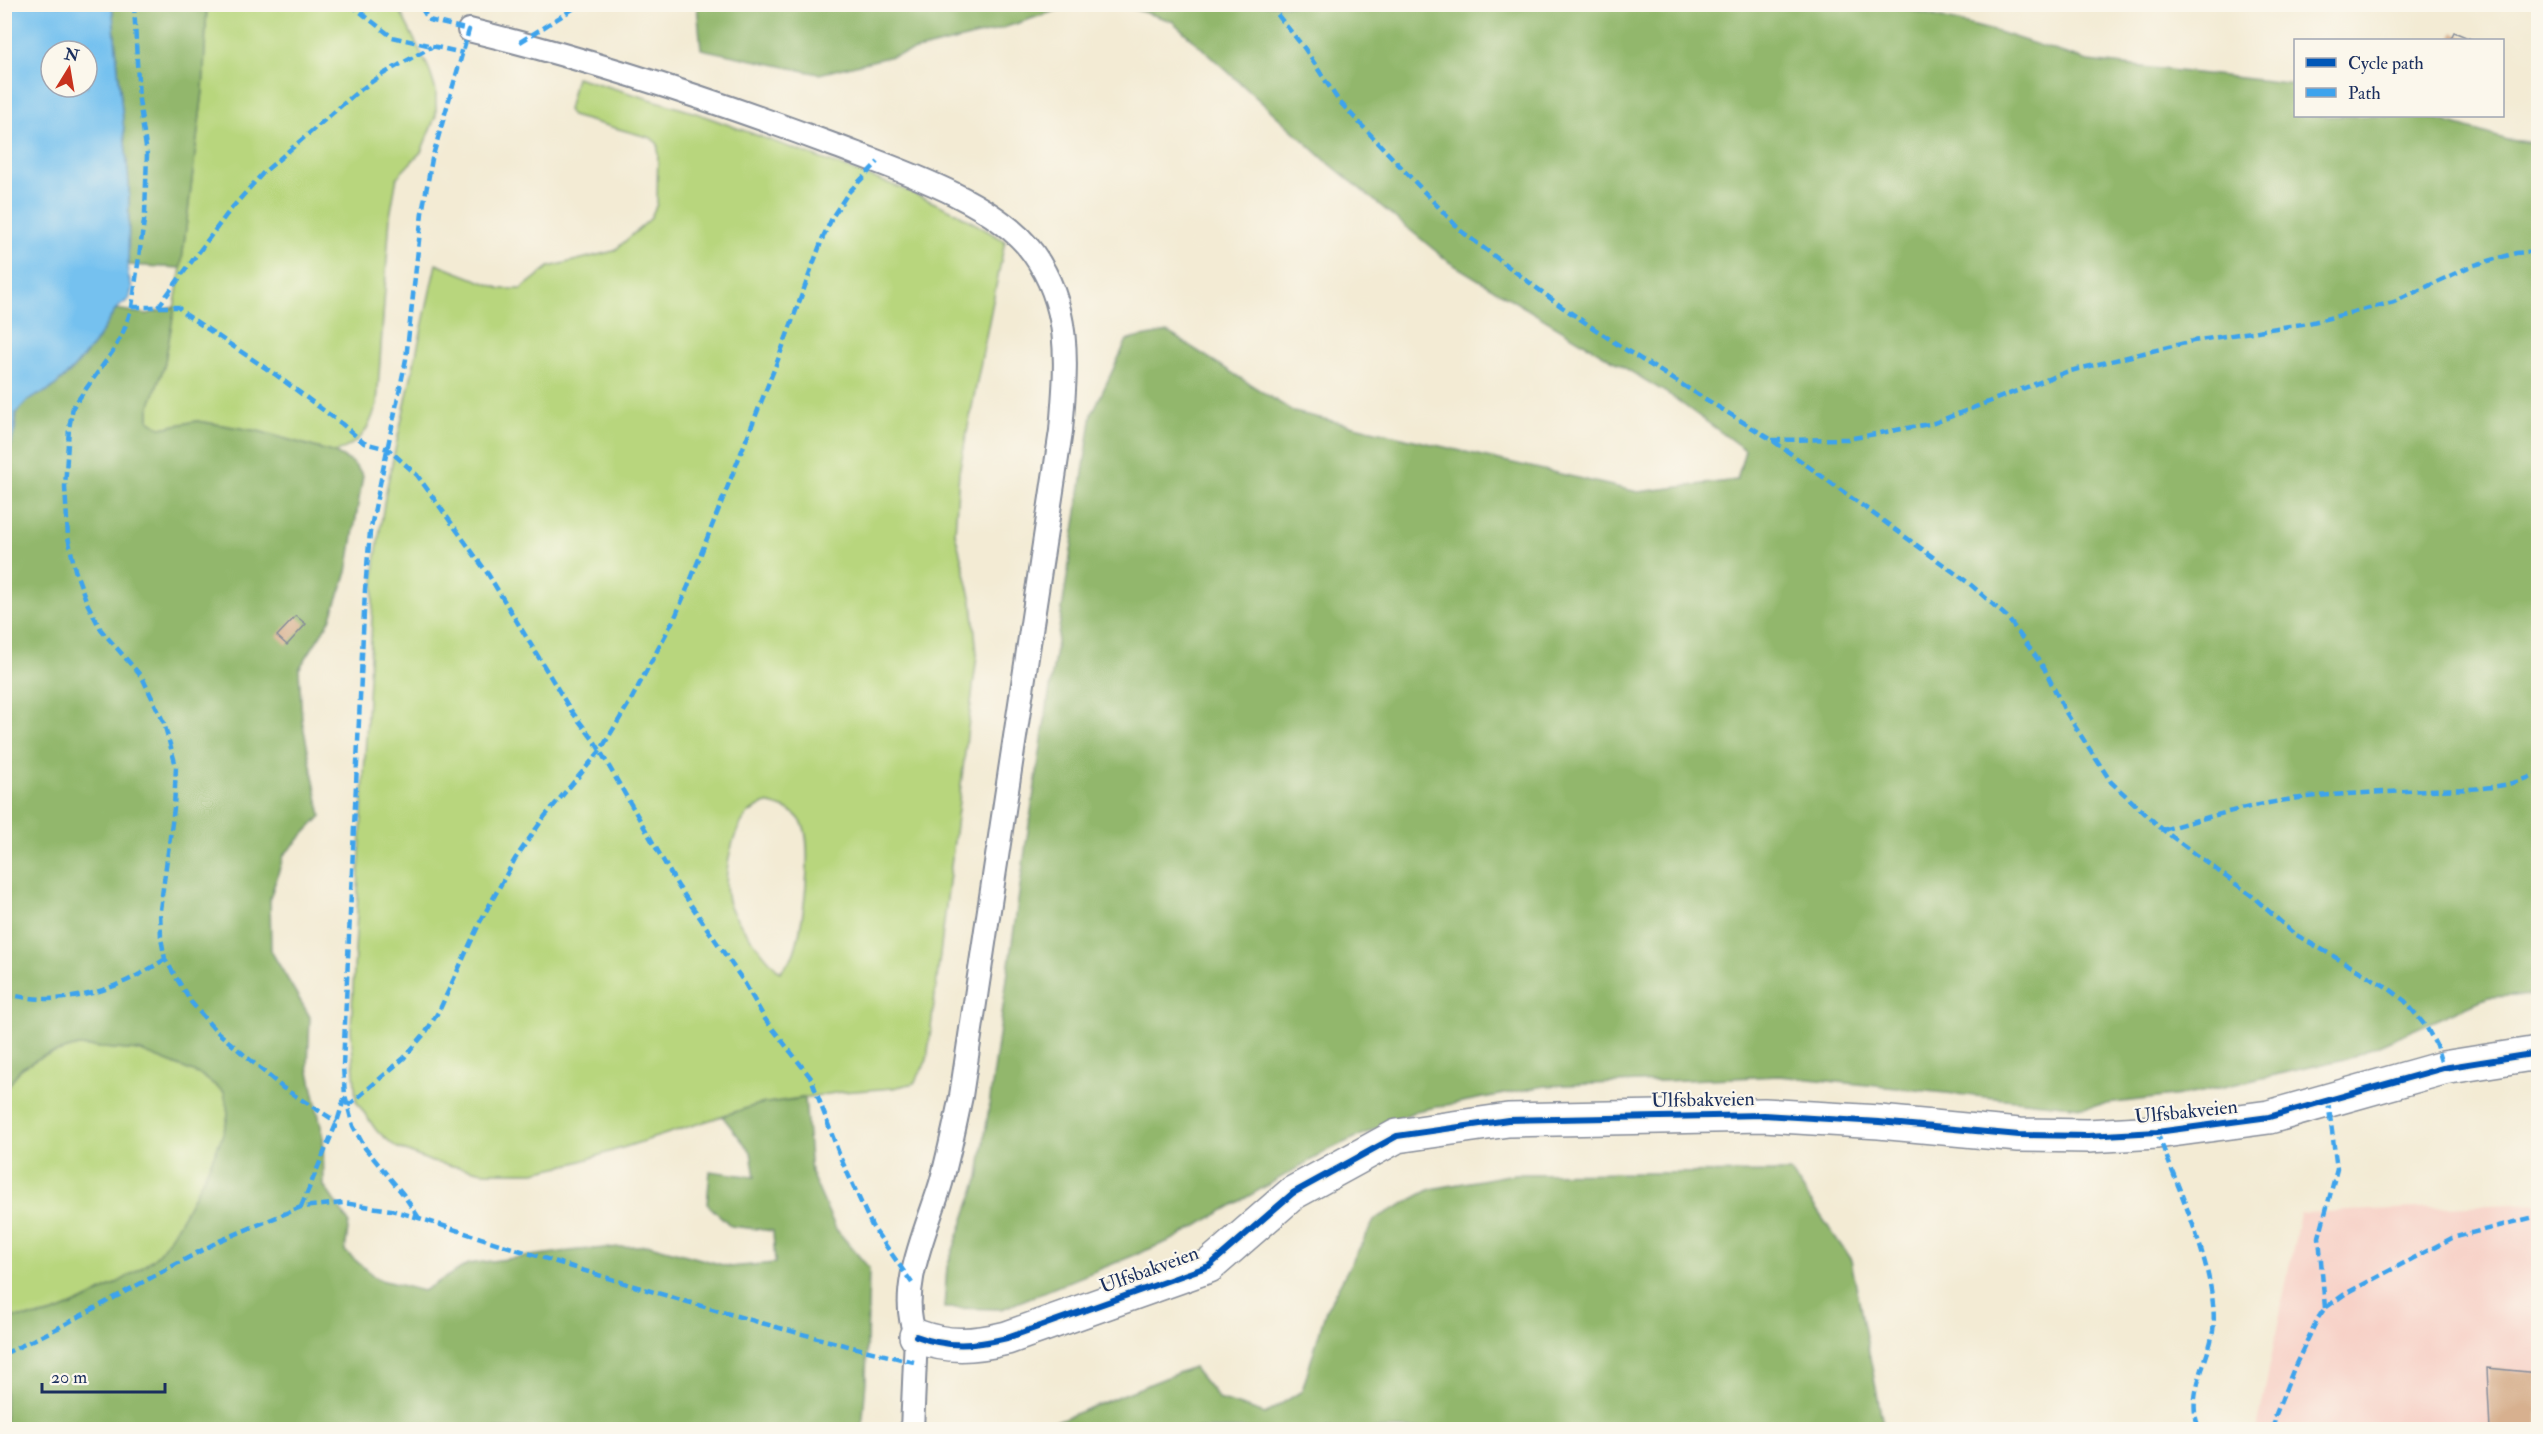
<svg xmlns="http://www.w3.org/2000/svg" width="2543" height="1434" font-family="'IM FELL Double Pica',serif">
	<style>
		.built { fill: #f7d1c7 }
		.green { fill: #b8d67d; stroke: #6a826e; stroke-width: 1.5; fill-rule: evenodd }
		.forest { fill: #92b76c; stroke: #567365; stroke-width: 1.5 }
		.water { fill: #75c1ef; stroke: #4878a6; stroke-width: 1.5; fill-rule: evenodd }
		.building { fill: #d7b08f }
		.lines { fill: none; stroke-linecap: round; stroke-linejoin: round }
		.lane-casing { stroke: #878d99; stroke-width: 26 }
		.street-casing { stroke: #878d99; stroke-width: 36 }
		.lane { stroke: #fff; stroke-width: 22 }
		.street { stroke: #fff; stroke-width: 33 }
		.quiet { stroke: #3da3ed; stroke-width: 4.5; stroke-dasharray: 9 4.5; stroke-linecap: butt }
		.cycleway-casing { stroke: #fbf7ec; stroke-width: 10 }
		.cycleway { stroke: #0057b8; stroke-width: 6 }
		.labels { text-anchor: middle; stroke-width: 4.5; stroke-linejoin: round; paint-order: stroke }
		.street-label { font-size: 20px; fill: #1b2f5e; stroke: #fbf7ec }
	</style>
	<rect width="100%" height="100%" fill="#fbf7ec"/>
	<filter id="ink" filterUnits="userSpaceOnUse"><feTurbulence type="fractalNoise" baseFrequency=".0167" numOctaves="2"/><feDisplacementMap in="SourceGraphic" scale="12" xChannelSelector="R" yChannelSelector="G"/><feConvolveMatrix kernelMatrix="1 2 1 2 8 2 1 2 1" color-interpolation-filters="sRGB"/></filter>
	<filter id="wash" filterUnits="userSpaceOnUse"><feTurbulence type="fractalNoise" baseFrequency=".008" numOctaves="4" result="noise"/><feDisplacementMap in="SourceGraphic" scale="24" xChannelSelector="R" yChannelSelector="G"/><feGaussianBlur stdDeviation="1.35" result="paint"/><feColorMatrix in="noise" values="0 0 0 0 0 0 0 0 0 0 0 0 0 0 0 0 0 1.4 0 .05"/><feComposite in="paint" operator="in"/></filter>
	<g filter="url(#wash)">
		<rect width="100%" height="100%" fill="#f3ebd4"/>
		<path class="built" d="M2538,1203V1429L2257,1430L2300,1213Z"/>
		<path class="green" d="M207,5H397L429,69L436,91V115L421,152L397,177L390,216L377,404C368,432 362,441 335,453L258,431L197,421L161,428L149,420V408L164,367L181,268L203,91Z
			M576,77L696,113L901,188L955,212L1005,241L959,472L955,533L972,601L977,655L927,1060L914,1083L893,1088L842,1092L760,1104L575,1163L534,1172H484L432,1162L396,1147L376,1130L356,1101L351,1029L375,562L386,491L436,264L501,289H521L549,267L614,251L650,219L657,204L658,144L651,138L572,116L568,110ZM766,803C779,806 795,810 802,823C814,843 803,936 792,957C789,962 784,967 780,972C767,959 739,925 731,909C719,887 731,828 750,812C755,809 761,806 766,803Z
			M78,1046L142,1051L201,1075L225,1093C226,1099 228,1108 228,1115C225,1142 176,1234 158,1254C140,1273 84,1302 59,1311C42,1318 22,1318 5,1316V1091L20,1069L43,1056Z"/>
		<path class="forest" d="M112,5H207L203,91L181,268L128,265L129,184Z
			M697,5V4L1073,5L994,31L819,74L701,49Z
			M1102,5H1891L1998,32L2088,61L2295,84L2296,116H2427L2508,140L2538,143V995L2488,997L2349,1058L2197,1093L2082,1107L1779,1076L1545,1086L1416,1111L1332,1148L1174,1239L1002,1309L944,1308L947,1267L979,1177L1026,844L1092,414L1127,340L1168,332L1294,412L1638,492L1737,480L1745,450L1670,395L1449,262L1325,160L1172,21L1124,6Z
			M175,307L164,367L149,408V420L161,428L197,421L258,431L335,453L352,462L363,475L347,572L330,620L299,669L302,720L321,816L284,855L270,898L271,951L310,1017L308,1067L323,1135L324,1186L349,1222L345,1251L377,1279L423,1291L468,1264L578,1250L650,1245L730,1267L775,1263L773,1231L731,1226L707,1204L710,1171L755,1177L751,1152L722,1116L760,1104L805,1098L811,1173L836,1229L869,1268L866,1381L862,1429H5V1316C22,1318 42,1318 59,1311C84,1302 140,1273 158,1254C176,1234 225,1141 228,1115C228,1108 225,1099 224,1092L201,1075L141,1051L78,1046L43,1056L20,1069L5,1091L4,467L15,429L16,413L28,400L51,389L72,370L94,344L116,309L147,314Z
			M1791,1172L1851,1260L1884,1429H1044V1426L1193,1367L1219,1399L1265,1414L1302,1391L1326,1310L1375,1219L1431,1189L1514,1174Z"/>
		<path class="water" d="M5,4L112,5L129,184L128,275L132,288L129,299L116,309L94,344L72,370L51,389L28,400L16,413L15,429L5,467ZM51,51H87V87H51Z"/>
		<g id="blocks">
			<path class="building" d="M2454,32L2473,40H2450Z
				M296,616L306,624L287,645L277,636Z
				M2487,1368L2538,1373V1430H2490Z"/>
		</g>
	</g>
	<g filter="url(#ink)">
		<use href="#blocks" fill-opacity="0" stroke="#878d99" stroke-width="1.5"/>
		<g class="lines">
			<defs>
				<path id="lane" d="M469,30C593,60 716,101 836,146C894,168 996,201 1033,253C1073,310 1066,366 1061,431L961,1096C955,1125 949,1154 941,1183C928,1227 896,1291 916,1336L912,1430"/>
				<path id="street" d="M916,1336C948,1348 974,1346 1007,1338L1209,1266L1293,1193L1397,1136L1508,1120L1764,1115L1879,1122L2019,1135L2088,1136L2157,1132L2269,1117L2443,1068L2538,1053"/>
			</defs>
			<use href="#lane" class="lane-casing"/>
			<use href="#street" class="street-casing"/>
			<use href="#lane" class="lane"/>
			<use href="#street" class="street"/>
			<path class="quiet" d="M134,4L139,100L147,154L145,214L132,307L124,330L113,351L73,407L69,428L65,487L68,537L75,570L87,603L101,630L142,677L164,723L176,766L174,808L160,910L161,938L165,959L191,1002L214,1029L283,1088L337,1122
				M350,4L392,37L463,53
				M1269,4L1305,49L1338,100L1461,231L1562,307L1626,350L1772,440L1970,584L2007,617L2044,668L2065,711L2111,782L2163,830L2252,896L2293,933L2387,987L2405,1001L2427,1028L2436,1045L2443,1068
				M520,42L581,4
				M132,307H178L185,314L276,375L342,424L364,443L388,449L417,475L488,574L570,709L595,742L678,886L744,982L765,1019L811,1078L841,1159L872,1226L912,1283
				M158,307L230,210L263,173L356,93L383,74L431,47
				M1772,440L1848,439L1934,423L2066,372L2193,341L2309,323L2394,302L2471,266L2516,253L2538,251
				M2163,830C2214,815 2264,801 2318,796C2354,793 2391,792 2427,790C2464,789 2505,791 2538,773
				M4,993C61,1009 118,991 165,959
				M348,1106L404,1058L426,1032L440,1009L480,922L515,859L545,816L600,751L631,700L676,615L689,584L779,357L823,237L833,216L848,193L878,162
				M2157,1132C2177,1186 2220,1276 2213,1331C2208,1364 2184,1397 2200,1430
				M301,1207L337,1122L345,1096
				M419,1218L403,1194L365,1148L353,1126L345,1096L343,1066L365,590L370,532L406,359L422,213L432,159L469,30L429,20L419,4
				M2325,1308L2319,1237L2337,1169L2328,1101
				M4,1354L58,1328L219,1241L301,1207L343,1203L391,1210L419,1218C582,1271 747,1323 914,1362
				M2273,1430L2276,1414L2294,1368L2318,1318L2325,1308L2345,1294L2452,1238L2538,1216"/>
			<defs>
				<path id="cycleway" d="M916,1336C948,1348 974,1346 1007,1338L1209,1266L1293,1193L1397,1136L1508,1120L1764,1115L1879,1122L2019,1135L2088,1136L2157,1132L2269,1117L2443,1068L2538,1053"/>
			</defs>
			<use href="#cycleway" class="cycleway-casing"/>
			<use href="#cycleway" class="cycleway"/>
		</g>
	</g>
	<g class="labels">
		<g class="street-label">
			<text transform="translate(1703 1099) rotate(-1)" y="7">Ulfsbakveien</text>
			<text transform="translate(2186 1111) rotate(-6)" y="7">Ulfsbakveien</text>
			<text transform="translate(1149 1269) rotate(-20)" y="7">Ulfsbakveien</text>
		</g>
	</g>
	<rect width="2543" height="1434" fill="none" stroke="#fbf7ec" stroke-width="24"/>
	<rect x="2294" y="39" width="210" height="78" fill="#fbf7ec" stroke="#a1a7b3" stroke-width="1.5"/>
	<rect x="2306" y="58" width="30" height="9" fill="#0057b8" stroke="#a1a7b3" stroke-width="1.5"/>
	<text x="2348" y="69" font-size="18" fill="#1b2f5e">Cycle path</text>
	<rect x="2306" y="88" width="30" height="9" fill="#3da3ed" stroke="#a1a7b3" stroke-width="1.5"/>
	<text x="2348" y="99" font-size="18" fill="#1b2f5e">Path</text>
	<g transform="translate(69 69) rotate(11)"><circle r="28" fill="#fbf7ec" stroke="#a1a7b3" stroke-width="1.5"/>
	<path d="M0-4.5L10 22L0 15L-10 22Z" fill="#c8321e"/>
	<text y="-9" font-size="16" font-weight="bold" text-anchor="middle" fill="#1b2f5e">N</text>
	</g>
	<path d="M42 1383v9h123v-9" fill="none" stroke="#1b2f5e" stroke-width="3"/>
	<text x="51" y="1383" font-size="18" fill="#1b2f5e" stroke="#fbf7ec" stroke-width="4.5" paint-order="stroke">20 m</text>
</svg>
